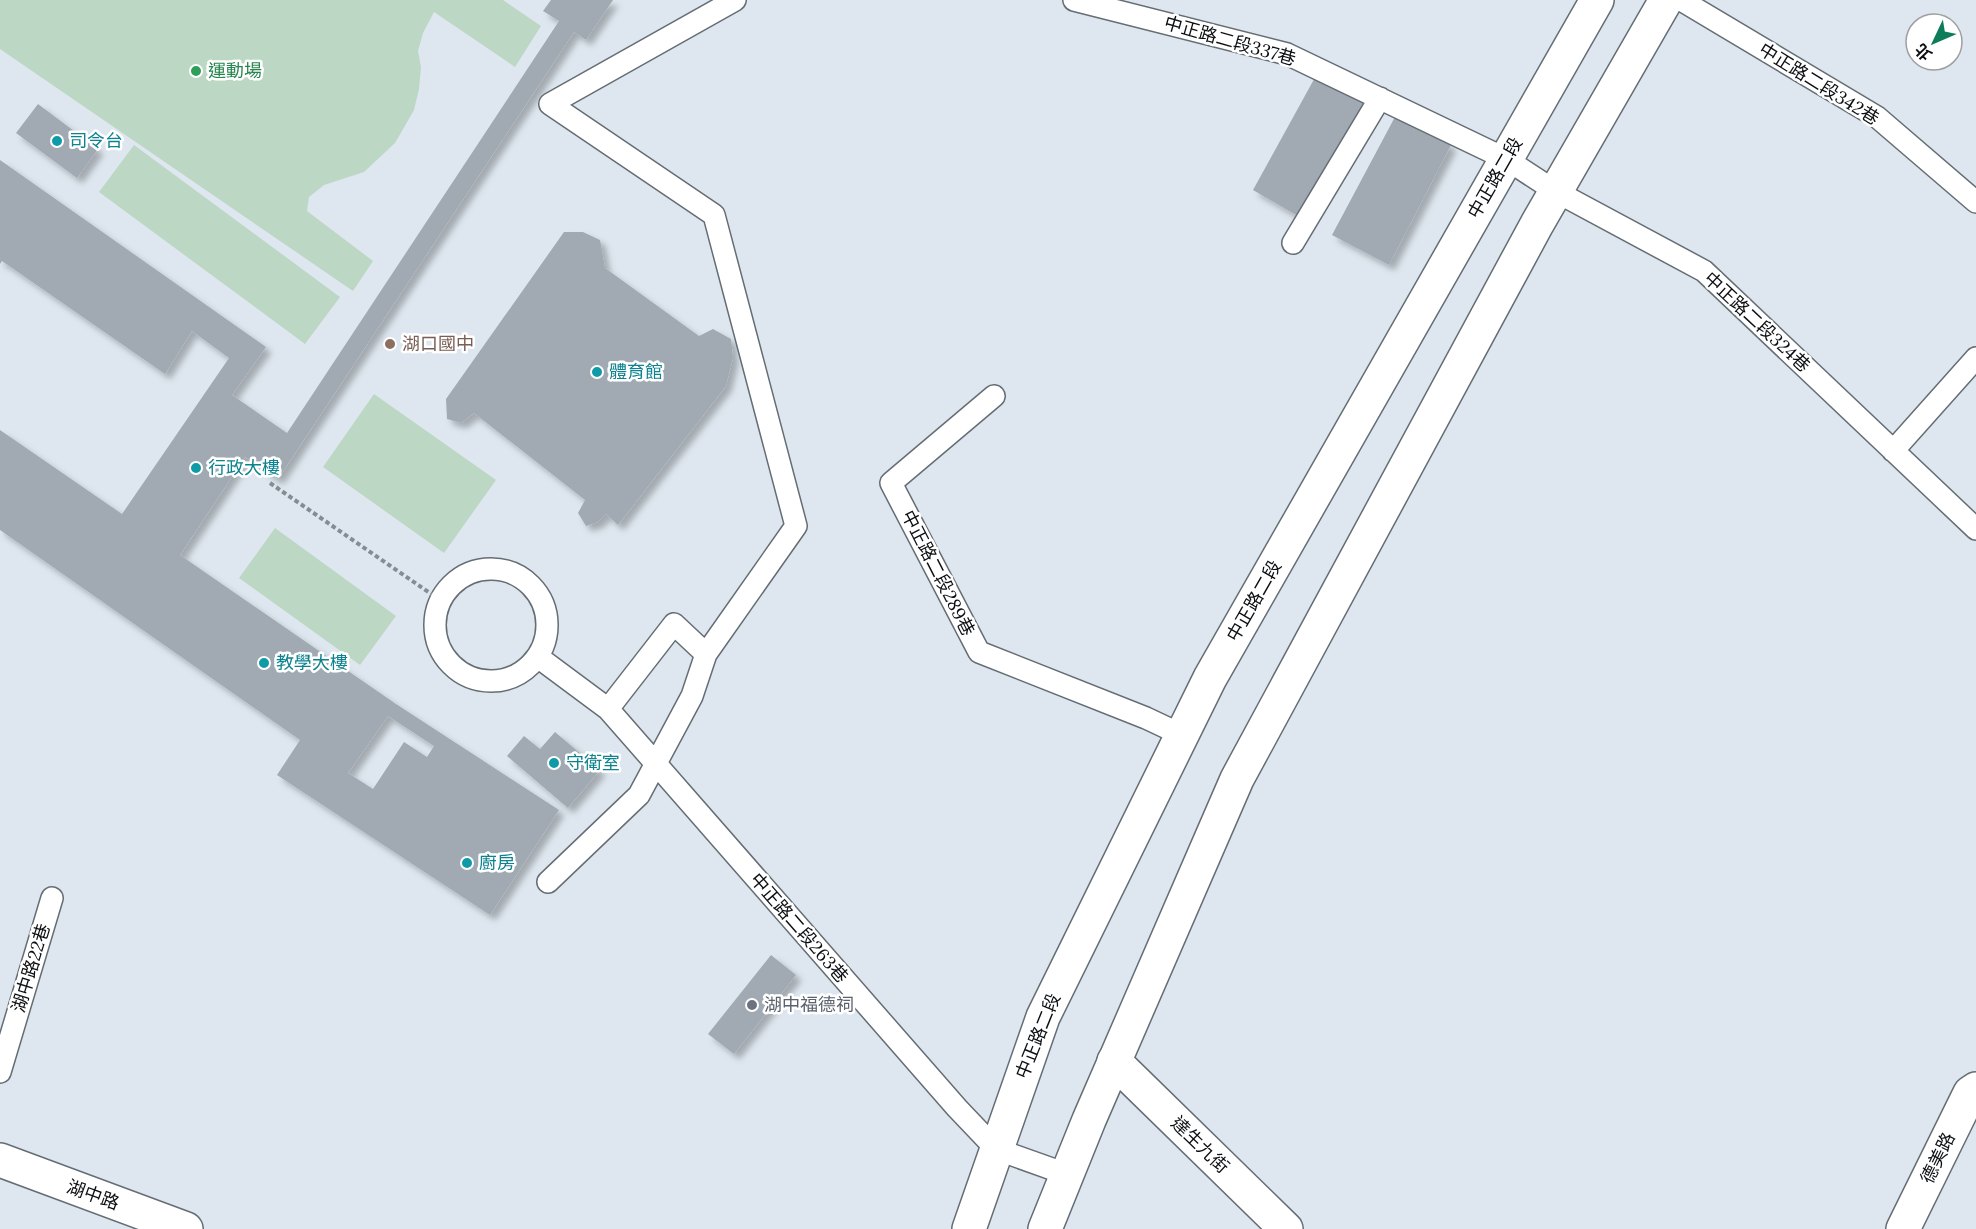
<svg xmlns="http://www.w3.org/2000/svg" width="1976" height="1229" font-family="Lora,'Noto Sans TC',serif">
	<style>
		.green { fill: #bdd7c5 }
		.building { fill: #a1aab2; fill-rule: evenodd; filter: url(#shadow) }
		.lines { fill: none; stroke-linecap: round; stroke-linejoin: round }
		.service-casing { stroke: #656d74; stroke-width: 24 }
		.minor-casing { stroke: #656d74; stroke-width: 36 }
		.tertiary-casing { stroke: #656d74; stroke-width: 36 }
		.secondary-casing { stroke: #656d74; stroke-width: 36 }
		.path { stroke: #868c92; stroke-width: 4; stroke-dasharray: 4.5 3; stroke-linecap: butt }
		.service { stroke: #fff; stroke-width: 21 }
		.minor { stroke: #fff; stroke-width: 33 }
		.tertiary { stroke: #fff; stroke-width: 33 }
		.secondary { stroke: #fff; stroke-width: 33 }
		.leisure-dot { fill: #2e9e5b; stroke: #fff; stroke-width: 2 }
		.culture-dot { fill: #0f9aa8; stroke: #fff; stroke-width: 2 }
		.education-dot { fill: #8d6e63; stroke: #fff; stroke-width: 2 }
		.worship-dot { fill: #6b7280; stroke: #fff; stroke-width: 2 }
		.labels { text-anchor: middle; stroke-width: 5; stroke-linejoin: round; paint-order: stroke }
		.street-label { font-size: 18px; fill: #0c0e11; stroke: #fff }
		.leisure-label { font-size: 18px; fill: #27864d; stroke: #fff; text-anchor: start }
		.culture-label { font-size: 18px; fill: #0d838f; stroke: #fff; text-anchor: start }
		.education-label { font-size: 18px; fill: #785e54; stroke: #fff; text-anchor: start }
		.worship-label { font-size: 18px; fill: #5b616d; stroke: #fff; text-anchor: start }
	</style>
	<defs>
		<filter id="shadow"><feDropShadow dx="5.5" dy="5.5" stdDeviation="3" flood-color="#0004"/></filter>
	</defs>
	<rect width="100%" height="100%" fill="#dee7ef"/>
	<path class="green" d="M0,0H503L541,26L515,67L434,12L423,33L418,51L421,67L419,89L414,110L395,143L364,172L324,185L309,197L307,211L373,261L353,291L0,49Z
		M134,145L340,297L305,344L99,192Z
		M374,394L496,480L444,553L323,467Z
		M275,528L396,616L360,665L239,578Z"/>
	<path class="building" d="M551,0H613L586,40L574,32L278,479L245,457L180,555L396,704L559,810L490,915L277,775L300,740L0,530V430L122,514L229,358L192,331L165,374L2,261L0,264V160L266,347L232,395L287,433L559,21L543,11ZM388,716L434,746L427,757L404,742L373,789L348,773Z
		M1318,72L1369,101L1303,219L1253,190Z
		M38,104L98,149L77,178L16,133Z
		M1396,115L1451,145L1389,265L1332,235Z
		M564,232H583L600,240L605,268L699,336L713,329L731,339L733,358L726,386L618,525L606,514L598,522L586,526L578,513L585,500L474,413L461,423L447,419L446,399Z
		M555,732L600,770L568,808L507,756L524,736L540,749Z
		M771,955L796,975L734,1054L708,1034Z"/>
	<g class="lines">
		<defs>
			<path id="service" d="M1074,0L1287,54L1506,159L1555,191L1704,271L1976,529
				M1681,0L1877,117L1976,202
				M1293,243L1380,98
				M994,396L891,483L979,652L1146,718L1182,735
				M1893,451L1976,358
				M435 625a56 56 0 1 1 112 0a56 56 0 1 1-112 0Z
				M538,657L608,709L957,1108L996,1149L1066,1174
				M608,709L674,624L706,654L796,526L714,215L550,104L735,0
				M548,882L639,795L692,696L706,654
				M0,1072L52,898"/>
			<path id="minor" d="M1114,1061L1286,1229
				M1903,1229L1970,1093L1976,1089"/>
			<path id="tertiary" d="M0,1160L186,1229"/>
			<path id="secondary" d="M969,1229L1043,1017L1210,678L1597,0
				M1045,1229L1089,1120L1237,779L1537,224L1666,0"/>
		</defs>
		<use href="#service" class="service-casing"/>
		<use href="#minor" class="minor-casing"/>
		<use href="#tertiary" class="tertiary-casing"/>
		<use href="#secondary" class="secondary-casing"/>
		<path class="path" d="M270,483L440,600"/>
		<use href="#service" class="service"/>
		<use href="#minor" class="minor"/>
		<use href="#tertiary" class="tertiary"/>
		<use href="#secondary" class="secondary"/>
	</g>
	<circle class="leisure-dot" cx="196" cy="71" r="6"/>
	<g class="culture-dot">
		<circle cx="57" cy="141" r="6"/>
		<circle cx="597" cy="372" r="6"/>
		<circle cx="196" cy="468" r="6"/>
		<circle cx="264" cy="663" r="6"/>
		<circle cx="554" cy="763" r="6"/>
		<circle cx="467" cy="863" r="6"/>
	</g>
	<circle class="education-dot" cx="390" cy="344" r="6"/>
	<circle class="worship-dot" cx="752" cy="1005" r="6"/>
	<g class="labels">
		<g class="street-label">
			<text transform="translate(1230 41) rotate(16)" y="6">中正路二段337巷</text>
			<text transform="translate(1819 84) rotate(32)" y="6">中正路二段342巷</text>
			<text transform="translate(1495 178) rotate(-60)" y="6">中正路二段</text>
			<text transform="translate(1757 322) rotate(43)" y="6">中正路二段324巷</text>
			<text transform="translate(938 573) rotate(63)" y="6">中正路二段289巷</text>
			<text transform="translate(1254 601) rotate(-60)" y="6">中正路二段</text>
			<text transform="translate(799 928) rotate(49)" y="6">中正路二段263巷</text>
			<text transform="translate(31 968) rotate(-73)" y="6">湖中路22巷</text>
			<text transform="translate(1038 1036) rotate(-68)" y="6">中正路二段</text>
			<text transform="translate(1200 1145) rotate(44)" y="6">達生九街</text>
			<text transform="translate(1938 1158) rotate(-64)" y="6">德美路</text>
			<text transform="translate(93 1195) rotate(20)" y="6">湖中路</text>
		</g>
		<g class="leisure-label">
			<text x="208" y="77">運動場</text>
		</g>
		<g class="culture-label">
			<text x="69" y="147">司令台</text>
			<text x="609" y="378">體育館</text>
			<text x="208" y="474">行政大樓</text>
			<text x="276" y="669">教學大樓</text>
			<text x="566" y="769">守衛室</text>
			<text x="479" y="869">廚房</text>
		</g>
		<g class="education-label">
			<text x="402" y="350">湖口國中</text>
		</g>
		<g class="worship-label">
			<text x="764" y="1011">湖中福德祠</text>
		</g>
	</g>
	<g transform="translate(1934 42) rotate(226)"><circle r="28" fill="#ffffff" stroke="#9e9fa0" stroke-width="1.5"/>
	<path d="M0-4.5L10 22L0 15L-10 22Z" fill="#0d7d59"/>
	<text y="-9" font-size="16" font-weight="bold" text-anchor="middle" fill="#0c0e11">北</text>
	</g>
</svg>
